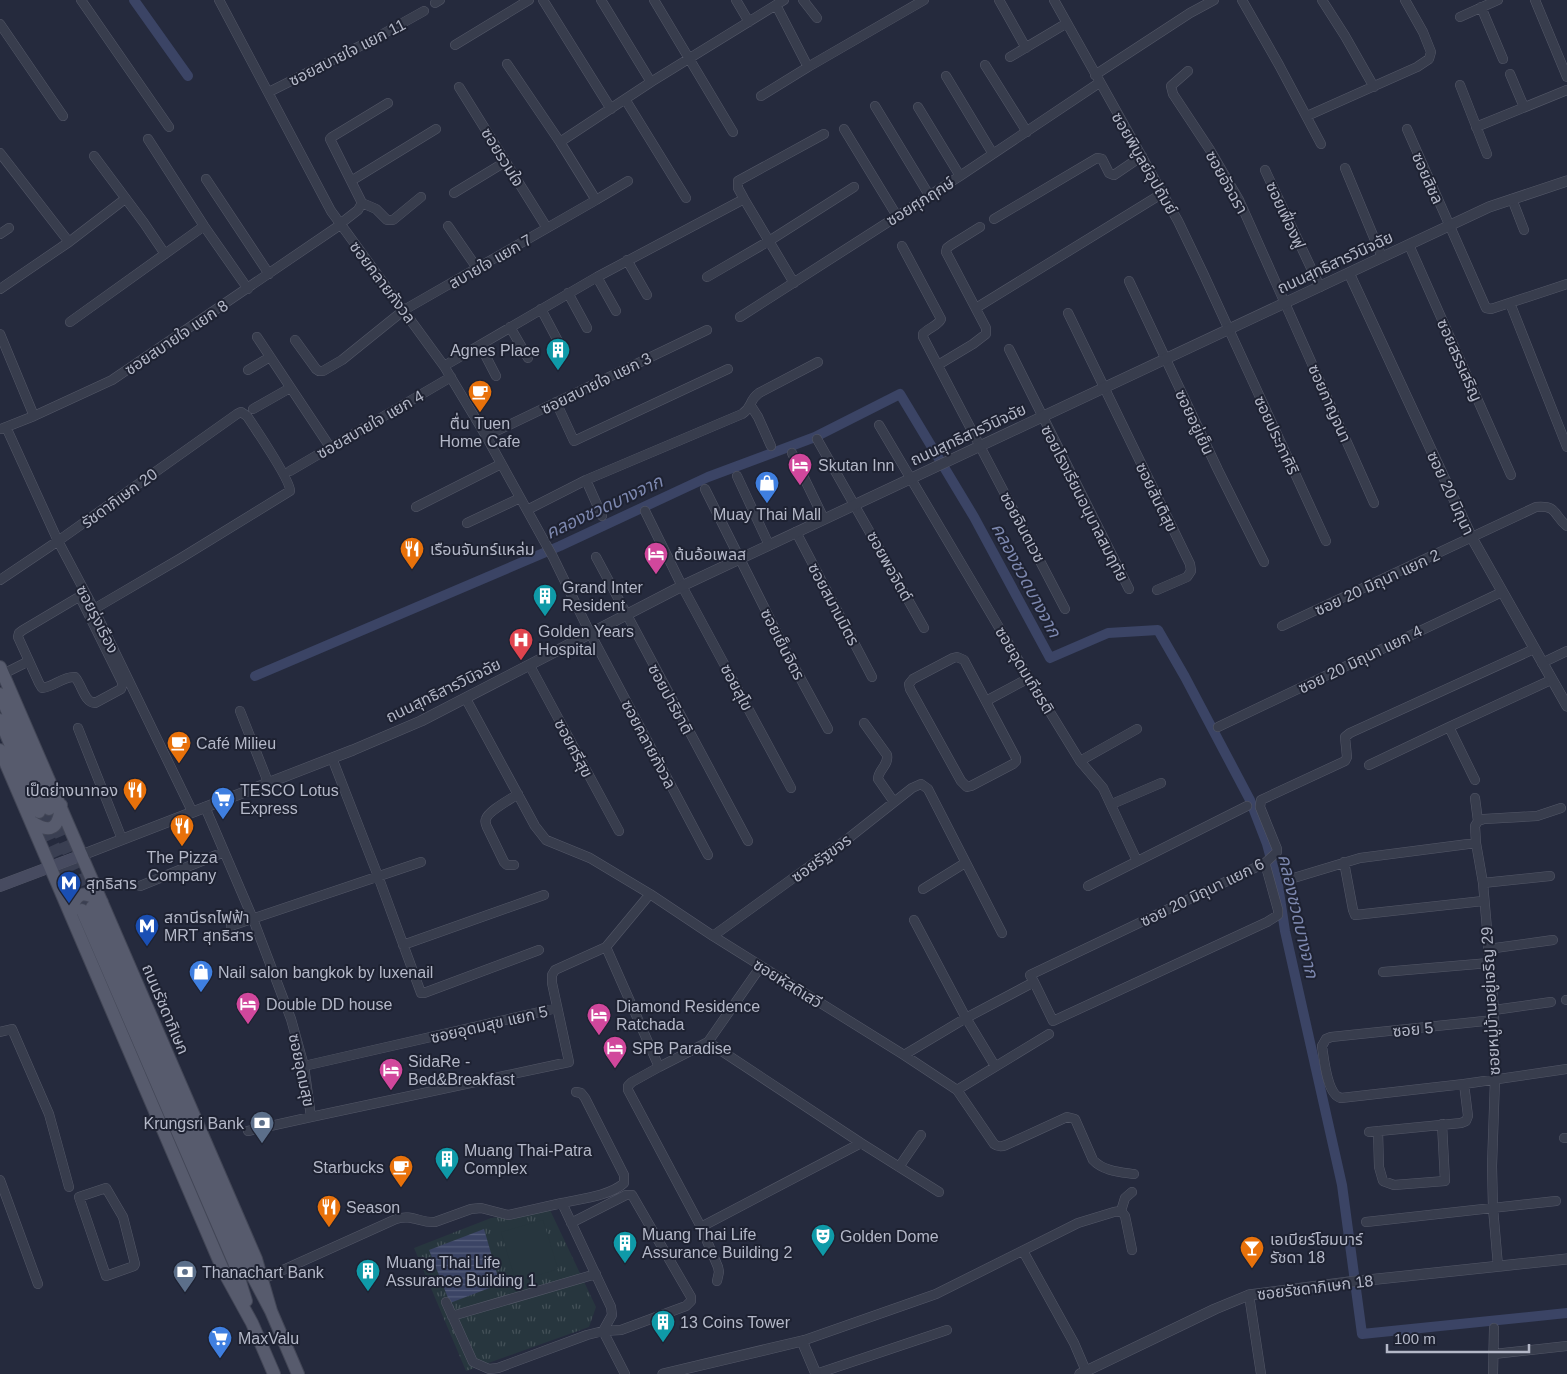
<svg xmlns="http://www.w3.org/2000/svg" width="1567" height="1374" font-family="Helvetica,'Noto Sans Thai',sans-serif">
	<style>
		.park { fill: url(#park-tufts) }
		.pitch { fill: #27363e }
		.water { fill: url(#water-rules) }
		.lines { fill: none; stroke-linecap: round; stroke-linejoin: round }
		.canal { stroke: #3b4465; stroke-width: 10 }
		.primary-tunnel { stroke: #3a3f52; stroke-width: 12; stroke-dasharray: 12 6; stroke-linecap: butt }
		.minor-casing { stroke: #545868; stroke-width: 10 }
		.tertiary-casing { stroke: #545868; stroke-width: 11 }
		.secondary-casing { stroke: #545868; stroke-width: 12 }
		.primary-casing { stroke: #424656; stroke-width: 14 }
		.minor { stroke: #383d4d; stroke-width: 9 }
		.tertiary { stroke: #383d4d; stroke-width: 10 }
		.secondary { stroke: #474b60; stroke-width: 11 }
		.primary { stroke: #575b6d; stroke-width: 12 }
		.labels { text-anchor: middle; stroke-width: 4; stroke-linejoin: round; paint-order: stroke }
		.street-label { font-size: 16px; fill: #b4b8c8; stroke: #1e2232 }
		.poi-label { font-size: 16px; fill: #b4b8c8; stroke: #1e2232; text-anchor: start }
		.water-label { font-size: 18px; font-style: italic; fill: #7d88af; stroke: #1e2232 }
	</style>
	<defs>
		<pattern id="park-tufts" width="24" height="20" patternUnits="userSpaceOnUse" patternTransform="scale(1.25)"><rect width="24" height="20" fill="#27363e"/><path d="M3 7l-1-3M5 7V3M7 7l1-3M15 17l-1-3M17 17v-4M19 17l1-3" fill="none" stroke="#445158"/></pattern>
		<pattern id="water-rules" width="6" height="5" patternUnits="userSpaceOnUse" patternTransform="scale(1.25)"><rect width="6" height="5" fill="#3b4465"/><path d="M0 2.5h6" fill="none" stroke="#555d7a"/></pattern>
	</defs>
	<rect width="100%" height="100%" fill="#252a3d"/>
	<path class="park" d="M550,1210L596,1307L589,1327L466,1371L414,1248L491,1218Z"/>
	<path class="pitch" d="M543,1220L558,1269L516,1282L501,1232Z"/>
	<path class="water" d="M484,1229L500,1284L450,1303L429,1250Z"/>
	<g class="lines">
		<path class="canal" d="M134,0L188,76
			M255,676L560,546L708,477L815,437L900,394L974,517L1050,658L1108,633L1158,630L1185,677L1250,800L1267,844L1278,885L1285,931L1342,1185L1362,1334L1567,1313"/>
		<path class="primary-tunnel" d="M49,809L90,902
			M39,812L81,908"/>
		<defs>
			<path id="minor" d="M81,0L169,127
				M219,0L331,211L444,366L486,436L553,557L590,633L708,855
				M543,0L611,109
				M601,0L651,82
				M654,0L733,132
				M736,0L749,22
				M803,0L817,18
				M999,0L1026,48
				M1054,0L1178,221L1203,273L1326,541
				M1242,0L1279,65L1321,144
				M1322,0L1345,36L1374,87
				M1535,0L1567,77
				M435,3L440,0
				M776,5L808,67
				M1481,7L1503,59
				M1460,17L1498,0
				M0,24L63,116
				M455,45L529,0
				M1010,57L1067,23
				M985,65L1027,132
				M1188,71L1171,86L1173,94L1210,150L1239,200L1374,503
				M1510,74L1524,107
				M1095,75L1190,13L1214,0
				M946,76L993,154
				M1460,85L1487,154
				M459,87L547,228
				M269,92L372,40L424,11
				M761,96L808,67L924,0
				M625,99L686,198
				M875,106L929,195
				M918,107L960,176
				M1307,116L1417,67L1429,59L1431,52L1423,32L1405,0
				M1476,127L1567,90
				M844,129L897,216
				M1407,129L1486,308L1491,309L1567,284
				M148,139L204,226L248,289
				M560,142L651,82L784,0
				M0,153L69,242
				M94,156L144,223L165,254
				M1345,168L1382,257
				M1265,170L1320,287
				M206,179L269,274
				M351,181L330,139L332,137L388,103
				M454,193L505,162
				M1512,199L1524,230
				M596,200L628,181
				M362,203L376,209L387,220H393L421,197
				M994,219L1097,158L1102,159L1109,173L1114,175L1142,156
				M340,224L358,210L362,203L351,181L436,129
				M448,226L477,268
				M0,234L9,228
				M1409,245L1511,475
				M902,246L941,319C938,326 928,328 923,334V337L1065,609
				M627,260L647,295
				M597,277L616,311
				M707,277L769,241L854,187
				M1129,281L1218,470L1264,562
				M794,283L744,199L738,188V181L824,134
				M0,289L69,242L125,199
				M568,293L587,328
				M1510,303L1567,447
				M976,308L1163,193
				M541,309L559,343
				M1068,313L1190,564L1191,571L1187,577L1157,590
				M740,317L960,176L1099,83
				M70,322L204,226
				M510,327L528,358
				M0,334L34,416
				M257,337L330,447
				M295,340L316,369L319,371H323L342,360L404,310L596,200L560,142L507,64
				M480,345L496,376
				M1009,349L1129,589
				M938,365L973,344L986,334V328L946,252L947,248L951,245L980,227
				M444,366L597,277L744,199
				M248,370L270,357
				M556,402L574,441L728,369
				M751,406L758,417L771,446
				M253,409L290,388
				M879,425L1029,678L1080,761L1103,788L1137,861
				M6,427L58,541L94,609L192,811
				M1,429L34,416L112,380L340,225
				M486,436L707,330
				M817,439L924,628
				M792,453L824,519
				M290,471L451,377
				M737,476L769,545
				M586,480L742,414C753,407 748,401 759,393L818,362
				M705,489L790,659L828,729
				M416,507L501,464
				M527,510L586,480L602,516
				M645,511L682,586L791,788
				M467,523L520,498
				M796,532L872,677
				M596,557L748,841
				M0,580L58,541L237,414L241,412L247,416C255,428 291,481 290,491L181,558L94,609
				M77,598L81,599L122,682V686L121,689L95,703C84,702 82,685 75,677C63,676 54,687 42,688L39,683L18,637L19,633L23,630Z
				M1282,626L1536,507C1558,505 1553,515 1567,526
				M957,657L964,660L1016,758V761L1013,764L971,786L967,787L961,781L910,689L909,684L913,679L953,658Z
				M1542,663L1567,651
				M530,666L619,831
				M3,674L29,661
				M466,699L535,826L546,840L590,858L650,894L713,936L904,1055L957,1090L994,1144C998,1147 1001,1147 1006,1145L1067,1117L1075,1119L1093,1160C1103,1171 1120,1172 1134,1174
				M986,701L1029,678
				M240,711L268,782
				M864,723L887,755C889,765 878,770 878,779L894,802
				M1218,727L1502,592
				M1449,727L1475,780
				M78,728L122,839
				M332,758L378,876L421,993H424L539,950
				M1080,761L1137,729
				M1369,765L1449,727L1551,680
				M1475,798L1478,821
				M1112,804L1161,783
				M205,807L253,919L291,1019L304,1066L311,1117L569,1062L552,983V975L555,970L606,947L650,894
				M1344,862L1353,910L1355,915L1483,901
				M514,865H507L504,862L487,827C486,825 485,821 486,819C488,811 511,799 518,794
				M1287,880L1360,858L1476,843
				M1483,883L1550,876
				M140,886L224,852
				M1088,886L1247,806
				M923,889L965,863
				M914,920L966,1018L995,1066
				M231,926L421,862
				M713,936L850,837L912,788L921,784L928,789L1002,933
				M403,945L544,895
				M606,947L659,1067
				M1488,949L1553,940
				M1383,972L1489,963
				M1034,982L1053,1021L1267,922L1278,915V910L1265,863
				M1566,1000H1567
				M1494,1010L1551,1002
				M1494,1020L1331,1037L1326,1039L1322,1046C1324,1059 1327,1095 1341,1098L1464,1084L1567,1069
				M0,1032L12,1029L49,1114L69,1187
				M708,1042L861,1143L939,1192
				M904,1055L966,1018L1034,982L1030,975L1265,863L1277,852V849L1260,807L1261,800L1345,761L1347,757L1345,737L1350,733L1534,649
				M304,1066L557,1008
				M957,1090L1049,1034
				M248,1131L311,1117
				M1378,1131L1379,1167L1383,1181L1394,1185L1445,1181L1442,1124
				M1369,1132L1461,1123L1466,1121L1468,1116L1464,1084
				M1564,1138H1567
				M899,1167L921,1135
				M0,1180L38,1284
				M106,1188L123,1217L135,1264L134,1266L106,1276L79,1197Z
				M562,1203C580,1199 610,1196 624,1183V1175L585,1098L581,1093L576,1092
				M1121,1211L1125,1198L1132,1192
				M1366,1222L1556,1201
				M571,1223L626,1195H632L691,1297V1301L686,1306L621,1330L603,1331L625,1374
				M701,1227L861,1143
				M1023,1251L1074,1343L1086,1371
				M1498,1266L1493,1208L1492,1166L1495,1079L1494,1010L1483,883L1476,843L1475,826L1478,821L1484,819L1537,816L1561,808
				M263,1279L396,1219C412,1214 420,1223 435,1222L471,1209L481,1208L508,1215L562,1203L611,1307L612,1315L603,1331L587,1335L498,1368L489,1369L473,1362L446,1302
				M717,1281L719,1272L718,1267L701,1227L628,1090V1086L632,1082L659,1067L708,1042L761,966
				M1249,1295L1261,1374
				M452,1316L596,1274
				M802,1341L936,1294L1078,1223L1114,1212L1121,1211L1125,1216L1132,1250
				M1494,1354L1567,1346
				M816,1374L947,1330
				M1493,1374L1494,1328"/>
			<path id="tertiary" d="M1349,273L1472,538L1567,706
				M82,855L353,750L421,721L682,586L1489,207L1567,181
				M663,1374L802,1341L816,1374
				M1080,1374L1215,1309L1249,1295L1349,1282L1567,1259"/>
			<path id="secondary" d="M0,886L82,855"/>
			<path id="primary" d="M0,667L256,1259L271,1311
				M0,694L49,809
				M0,720L39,812
				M0,750L224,1272L252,1323L274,1374
				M32,822C52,835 59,827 61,805
				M92,907L243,1258L271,1311L298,1374
				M82,910L234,1262L246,1301
				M71,914C75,891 84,890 102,902"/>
		</defs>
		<use href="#minor" class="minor-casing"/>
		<use href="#tertiary" class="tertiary-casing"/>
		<use href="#secondary" class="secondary-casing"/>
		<use href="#primary" class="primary-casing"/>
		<use href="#minor" class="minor"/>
		<use href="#tertiary" class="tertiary"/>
		<use href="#secondary" class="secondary"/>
		<use href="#primary" class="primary"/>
	</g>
	<defs>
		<symbol id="building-pin" viewBox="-11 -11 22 30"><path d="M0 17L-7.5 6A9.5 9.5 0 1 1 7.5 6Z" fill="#0f9aa8" stroke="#1e2232"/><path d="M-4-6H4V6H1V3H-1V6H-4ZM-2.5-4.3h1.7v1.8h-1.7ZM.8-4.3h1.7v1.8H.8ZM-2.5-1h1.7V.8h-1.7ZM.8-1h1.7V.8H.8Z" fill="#fff"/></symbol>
		<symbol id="cafe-pin" viewBox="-11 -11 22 30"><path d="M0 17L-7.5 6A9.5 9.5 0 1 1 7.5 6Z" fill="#e8710a" stroke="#1e2232"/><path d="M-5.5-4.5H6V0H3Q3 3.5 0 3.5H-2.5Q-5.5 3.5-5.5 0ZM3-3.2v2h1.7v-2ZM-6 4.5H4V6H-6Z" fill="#fff"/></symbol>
		<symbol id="hotel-pin" viewBox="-11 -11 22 30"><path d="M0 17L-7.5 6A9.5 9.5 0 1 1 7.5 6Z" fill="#d1479c" stroke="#1e2232"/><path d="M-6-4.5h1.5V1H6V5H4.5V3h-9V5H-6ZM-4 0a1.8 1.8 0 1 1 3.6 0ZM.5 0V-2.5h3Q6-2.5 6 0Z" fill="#fff"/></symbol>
		<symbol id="shop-pin" viewBox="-11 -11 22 30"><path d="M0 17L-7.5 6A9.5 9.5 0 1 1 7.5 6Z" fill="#3f7fe0" stroke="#1e2232"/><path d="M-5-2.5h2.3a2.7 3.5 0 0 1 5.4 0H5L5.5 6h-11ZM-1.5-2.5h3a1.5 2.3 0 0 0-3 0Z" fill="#fff"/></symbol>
		<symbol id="restaurant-pin" viewBox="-11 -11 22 30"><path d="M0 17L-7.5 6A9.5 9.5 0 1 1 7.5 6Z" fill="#e8710a" stroke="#1e2232"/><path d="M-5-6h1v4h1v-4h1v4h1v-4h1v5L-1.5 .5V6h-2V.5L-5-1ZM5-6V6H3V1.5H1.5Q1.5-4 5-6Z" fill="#fff"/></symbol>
		<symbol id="hospital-pin" viewBox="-11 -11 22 30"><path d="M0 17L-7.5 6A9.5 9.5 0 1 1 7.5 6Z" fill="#e0444e" stroke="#1e2232"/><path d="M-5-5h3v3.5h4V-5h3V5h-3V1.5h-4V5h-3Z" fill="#fff"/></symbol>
		<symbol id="supermarket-pin" viewBox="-11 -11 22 30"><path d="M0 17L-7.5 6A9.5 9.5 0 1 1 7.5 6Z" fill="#3f7fe0" stroke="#1e2232"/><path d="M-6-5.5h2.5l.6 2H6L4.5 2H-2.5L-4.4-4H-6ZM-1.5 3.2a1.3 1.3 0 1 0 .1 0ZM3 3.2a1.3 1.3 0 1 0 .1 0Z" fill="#fff"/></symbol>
		<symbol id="metro-pin" viewBox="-11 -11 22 30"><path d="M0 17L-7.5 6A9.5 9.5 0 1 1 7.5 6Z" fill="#1a4fb4" stroke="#1e2232"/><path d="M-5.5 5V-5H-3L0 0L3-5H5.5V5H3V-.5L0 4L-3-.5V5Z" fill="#fff"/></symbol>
		<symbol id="bank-pin" viewBox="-11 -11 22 30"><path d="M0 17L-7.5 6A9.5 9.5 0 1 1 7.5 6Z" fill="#5c6f8a" stroke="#1e2232"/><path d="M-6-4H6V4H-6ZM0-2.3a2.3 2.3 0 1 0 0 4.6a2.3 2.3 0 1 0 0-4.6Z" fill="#fff"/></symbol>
		<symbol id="theatre-pin" viewBox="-11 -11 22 30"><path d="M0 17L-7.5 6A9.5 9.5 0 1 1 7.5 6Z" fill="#0f9aa8" stroke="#1e2232"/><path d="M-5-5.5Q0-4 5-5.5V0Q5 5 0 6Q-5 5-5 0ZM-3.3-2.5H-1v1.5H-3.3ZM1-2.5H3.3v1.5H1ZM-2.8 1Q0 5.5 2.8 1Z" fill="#fff"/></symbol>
		<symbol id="bar-pin" viewBox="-11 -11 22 30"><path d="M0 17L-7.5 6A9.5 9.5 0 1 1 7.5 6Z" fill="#e8710a" stroke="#1e2232"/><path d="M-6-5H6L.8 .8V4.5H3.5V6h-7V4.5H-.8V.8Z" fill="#fff"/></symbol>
	</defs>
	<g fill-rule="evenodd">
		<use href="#building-pin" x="544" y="336" width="28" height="38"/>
		<use href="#cafe-pin" x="466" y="378" width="28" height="38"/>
		<use href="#hotel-pin" x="786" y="451" width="28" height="38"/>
		<use href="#shop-pin" x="753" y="469" width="28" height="38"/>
		<use href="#restaurant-pin" x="398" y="535" width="28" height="38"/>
		<use href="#hotel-pin" x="642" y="540" width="28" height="38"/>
		<use href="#building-pin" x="531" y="582" width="28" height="38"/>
		<use href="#hospital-pin" x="507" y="626" width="28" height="38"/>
		<use href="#cafe-pin" x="165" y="729" width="28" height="38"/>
		<use href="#restaurant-pin" x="121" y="776" width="28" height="38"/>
		<use href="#supermarket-pin" x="209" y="785" width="28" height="38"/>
		<use href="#restaurant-pin" x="168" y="812" width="28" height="38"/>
		<use href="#metro-pin" x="55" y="869" width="28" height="38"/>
		<use href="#metro-pin" x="133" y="912" width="28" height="38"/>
		<use href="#shop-pin" x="187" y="958" width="28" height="38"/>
		<use href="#hotel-pin" x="234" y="990" width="28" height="38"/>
		<use href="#hotel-pin" x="585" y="1001" width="28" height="38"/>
		<use href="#hotel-pin" x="601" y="1034" width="28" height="38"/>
		<use href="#hotel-pin" x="377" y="1056" width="28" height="38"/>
		<use href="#bank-pin" x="248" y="1109" width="28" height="38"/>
		<use href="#building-pin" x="433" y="1145" width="28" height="38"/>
		<use href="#cafe-pin" x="387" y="1153" width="28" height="38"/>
		<use href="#restaurant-pin" x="315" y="1193" width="28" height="38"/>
		<use href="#theatre-pin" x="809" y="1222" width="28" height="38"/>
		<use href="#building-pin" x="611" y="1229" width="28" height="38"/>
		<use href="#bar-pin" x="1238" y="1234" width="28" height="38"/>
		<use href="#building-pin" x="354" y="1257" width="28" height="38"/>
		<use href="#bank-pin" x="171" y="1258" width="28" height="38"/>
		<use href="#building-pin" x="649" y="1308" width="28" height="38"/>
		<use href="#supermarket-pin" x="206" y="1324" width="28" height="38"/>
	</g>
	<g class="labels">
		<g class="street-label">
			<text transform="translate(347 52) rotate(-27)" y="6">ซอยสบายใจ แยก 11</text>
			<text transform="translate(503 157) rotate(58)" y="6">ซอยรวมใจ</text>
			<text transform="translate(1145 163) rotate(60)" y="6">ซอยพิบูลย์อุปถัมย์</text>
			<text transform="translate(1428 178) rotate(66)" y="6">ซอยสิชล</text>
			<text transform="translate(1227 182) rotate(61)" y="6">ซอยอัจฉรา</text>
			<text transform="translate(920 201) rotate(-32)" y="6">ซอยศุภฤกษ์</text>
			<text transform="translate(1286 215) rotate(65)" y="6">ซอยเฟื่องฟู</text>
			<text transform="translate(490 261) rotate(-30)" y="6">สบายใจ แยก 7</text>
			<text transform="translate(1335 262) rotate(-25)" y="6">ถนนสุทธิสารวินิจฉัย</text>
			<text transform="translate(383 282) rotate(53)" y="6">ซอยคลายกังวล</text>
			<text transform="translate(176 337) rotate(-34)" y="6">ซอยสบายใจ แยก 8</text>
			<text transform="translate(1460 360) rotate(66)" y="6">ซอยสรรเสริญ</text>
			<text transform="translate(596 383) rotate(-26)" y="6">ซอยสบายใจ แยก 3</text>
			<text transform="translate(1330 403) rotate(66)" y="6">ซอยกาญจนา</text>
			<text transform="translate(1195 422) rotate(65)" y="6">ซอยอยู่เย็น</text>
			<text transform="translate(370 424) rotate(-30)" y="6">ซอยสบายใจ แยก 4</text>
			<text transform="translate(968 434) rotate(-25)" y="6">ถนนสุทธิสารวินิจฉัย</text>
			<text transform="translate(1277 435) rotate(65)" y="6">ซอยประภาศิริ</text>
			<text transform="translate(1451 493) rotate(65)" y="6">ซอย 20 มิถุนา</text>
			<text transform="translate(1157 497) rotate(64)" y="6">ซอยสันติสุข</text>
			<text transform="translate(119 498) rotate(-36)" y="6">รัชดาภิเษก 20</text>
			<text transform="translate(1085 503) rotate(63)" y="6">ซอยโรงเรียนอนุบาลสมฤทัย</text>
			<text transform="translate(1023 527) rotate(62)" y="6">ซอยจินตเวช</text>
			<text transform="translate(890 566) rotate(61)" y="6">ซอยพอจิตต์</text>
			<text transform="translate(1377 582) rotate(-25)" y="6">ซอย 20 มิถุนา แยก 2</text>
			<text transform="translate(834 604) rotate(62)" y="6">ซอยสมานมิตร</text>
			<text transform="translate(98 619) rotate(63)" y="6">ซอยรุ่งเรือง</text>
			<text transform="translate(783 644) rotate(63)" y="6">ซอยเย็นจิตร</text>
			<text transform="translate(1360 659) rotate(-26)" y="6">ซอย 20 มิถุนา แยก 4</text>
			<text transform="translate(1025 670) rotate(59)" y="6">ซอยอุดมเกียรติ</text>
			<text transform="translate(737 687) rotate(62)" y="6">ซอยสุโข</text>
			<text transform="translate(443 690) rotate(-26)" y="6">ถนนสุทธิสารวินิจฉัย</text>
			<text transform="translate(671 699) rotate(62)" y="6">ซอยปาริชาติ</text>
			<text transform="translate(649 744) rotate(62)" y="6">ซอยคลายกังวล</text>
			<text transform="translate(574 748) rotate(62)" y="6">ซอยศรีสุข</text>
			<text transform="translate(821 858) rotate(-36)" y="6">ซอยรัฐขจร</text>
			<text transform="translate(1202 892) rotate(-26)" y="6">ซอย 20 มิถุนา แยก 6</text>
			<text transform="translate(788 983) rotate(32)" y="6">ซอยหัสดิเสวี</text>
			<text transform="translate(1490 1001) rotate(-93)" y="6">ซอยหมู่บ้านอยู่เจริญ 29</text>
			<text transform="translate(166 1009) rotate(67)" y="6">ถนนรัชดาภิเษก</text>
			<text transform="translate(489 1024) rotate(-13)" y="6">ซอยอุดมสุข แยก 5</text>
			<text transform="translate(1413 1029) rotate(-6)" y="6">ซอย 5</text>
			<text transform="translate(302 1070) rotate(78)" y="6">ซอยอุดมสุข</text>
			<text transform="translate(1315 1287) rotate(-7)" y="6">ซอยรัชดาภิเษก 18</text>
		</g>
		<g class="poi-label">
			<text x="540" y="356" text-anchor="end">Agnes Place</text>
			<text x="480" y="429" text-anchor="middle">ตื่น Tuen<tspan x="480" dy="18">Home Cafe</tspan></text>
			<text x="818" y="471">Skutan Inn</text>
			<text x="767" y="520" text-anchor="middle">Muay Thai Mall</text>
			<text x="430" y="555">เรือนจันทร์แหล่ม</text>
			<text x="674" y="560">ต้นอ้อเพลส</text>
			<text x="562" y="593">Grand Inter<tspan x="562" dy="18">Resident</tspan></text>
			<text x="538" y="637">Golden Years<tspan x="538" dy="18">Hospital</tspan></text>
			<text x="196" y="749">Café Milieu</text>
			<text x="118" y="796" text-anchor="end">เป็ดย่างนาทอง</text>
			<text x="240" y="796">TESCO Lotus<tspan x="240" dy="18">Express</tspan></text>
			<text x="182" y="863" text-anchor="middle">The Pizza<tspan x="182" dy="18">Company</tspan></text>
			<text x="86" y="889">สุทธิสาร</text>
			<text x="164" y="923">สถานีรถไฟฟ้า<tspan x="164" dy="18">MRT สุทธิสาร</tspan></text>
			<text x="218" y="978">Nail salon bangkok by luxenail</text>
			<text x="266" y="1010">Double DD house</text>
			<text x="616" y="1012">Diamond Residence<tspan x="616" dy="18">Ratchada</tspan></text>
			<text x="632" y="1054">SPB Paradise</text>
			<text x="408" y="1067">SidaRe -<tspan x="408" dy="18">Bed&amp;Breakfast</tspan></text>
			<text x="244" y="1129" text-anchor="end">Krungsri Bank</text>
			<text x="464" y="1156">Muang Thai-Patra<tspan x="464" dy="18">Complex</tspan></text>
			<text x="384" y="1173" text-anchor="end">Starbucks</text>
			<text x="346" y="1213">Season</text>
			<text x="642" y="1240">Muang Thai Life<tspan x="642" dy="18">Assurance Building 2</tspan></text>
			<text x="840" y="1242">Golden Dome</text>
			<text x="1270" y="1245">เอเบียร์โฮมบาร์<tspan x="1270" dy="18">รัชดา 18</tspan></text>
			<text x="386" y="1268">Muang Thai Life<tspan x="386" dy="18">Assurance Building 1</tspan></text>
			<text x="202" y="1278">Thanachart Bank</text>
			<text x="680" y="1328">13 Coins Tower</text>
			<text x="238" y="1344">MaxValu</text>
		</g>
		<g class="water-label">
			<text transform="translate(604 507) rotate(-25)" y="6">คลองชวดบางจาก</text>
			<text transform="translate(1026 580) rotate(62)" y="6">คลองชวดบางจาก</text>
			<text transform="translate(1298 916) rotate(77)" y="6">คลองชวดบางจาก</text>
		</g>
	</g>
	<path d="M1387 1344v8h142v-8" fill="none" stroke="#b4b8c8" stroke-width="2.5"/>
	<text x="1394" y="1344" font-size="15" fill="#b4b8c8" stroke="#1e2232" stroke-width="4" paint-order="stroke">100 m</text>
</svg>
